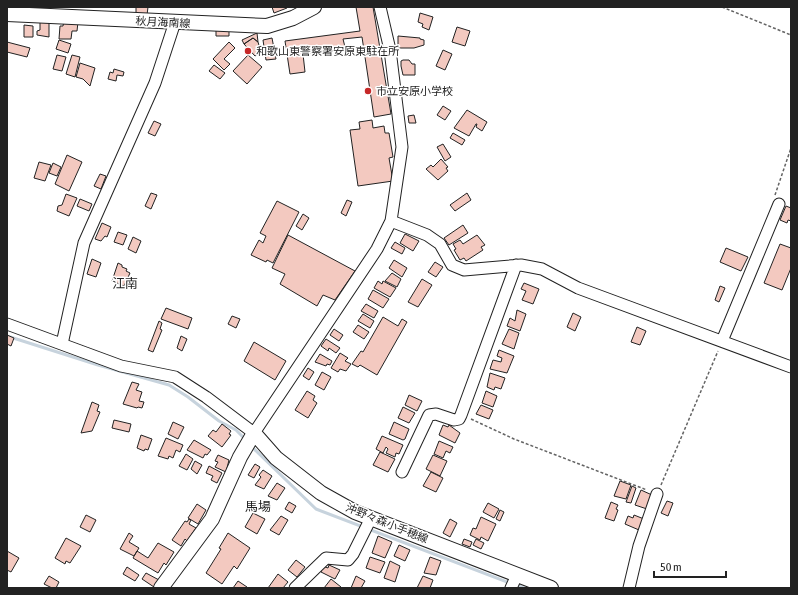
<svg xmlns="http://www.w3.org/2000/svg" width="798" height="595" font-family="'Asap Condensed','Noto Sans JP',sans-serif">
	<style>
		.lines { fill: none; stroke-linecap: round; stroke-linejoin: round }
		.stream { stroke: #c7d3dd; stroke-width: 3 }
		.building { fill: #f3c9c0; stroke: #222 }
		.minor-casing { stroke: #222; stroke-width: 13 }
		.major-casing { stroke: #222; stroke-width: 16 }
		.path { stroke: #646464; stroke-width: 1.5; stroke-dasharray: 3 2; stroke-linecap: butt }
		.minor { stroke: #fff; stroke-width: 11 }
		.major { stroke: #fff; stroke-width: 14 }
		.poi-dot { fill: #c62828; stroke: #fff; stroke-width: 1.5 }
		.labels { text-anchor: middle; stroke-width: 3; stroke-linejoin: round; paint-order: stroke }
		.street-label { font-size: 11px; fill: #222; stroke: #fff }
		.poi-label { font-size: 11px; fill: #222; stroke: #fff; text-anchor: start }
		.quarter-label { font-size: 13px; fill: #222; stroke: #fff }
	</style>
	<rect width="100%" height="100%" fill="#fff"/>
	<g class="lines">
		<path class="stream" d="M7,336L98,365L169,385L188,397L219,421L236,430L246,440
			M251,446L316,509L510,583
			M516,585L524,588"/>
	</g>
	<path class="building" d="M136,7H148L147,15H136Z
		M272,7H286L287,8L274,13Z
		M356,7H373L391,114L374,117L362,37L343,39L345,47L303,54L305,72L290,74L285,41L360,31Z
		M420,13L433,17L429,30L422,27L423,24L418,22Z
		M40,21H49V37L37,35V31L40,30Z
		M64,21L78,22L77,31H72L71,39H59L60,26H63Z
		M24,25L33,26V37H24Z
		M457,27L470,31L465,46L452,42Z
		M216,30H229V36H216Z
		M257,33L258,42L253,38L244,44L242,40Z
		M398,36L420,38V39L424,40V45L414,48H398Z
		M253,38L258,42L261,52L255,56L244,44Z
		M272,38L276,59L266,60L263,40Z
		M59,40L71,44L68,53L56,49Z
		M7,42L30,48L27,57L7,52Z
		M229,42L235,48L224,59L230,64L224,70L213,59Z
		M443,50L452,54L445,70L436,66Z
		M57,55L66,57L62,71L53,69Z
		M72,55L80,57L75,77L66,74Z
		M248,55L262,67L247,84L233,71Z
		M403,60H409L412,64H415V75H403L401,66V61Z
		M80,63L95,68L90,86L83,79L76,77Z
		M214,65L225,73L220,79L209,71Z
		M114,69L124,72L123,76L117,75L116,81L108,79L110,72L113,73Z
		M443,106L451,111L445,120L437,115Z
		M467,110L487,122L482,131L476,127L477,124H476L469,136L454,128Z
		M414,115L416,123H409L408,116Z
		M372,120L373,128L384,126L385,133H389L393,157L389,158L393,181L358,186L350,130L360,129L359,122Z
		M154,121L161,124L155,136L148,133Z
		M453,133L465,140L462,145L450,138Z
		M443,144L451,157L445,161L437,147Z
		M67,155L82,162L69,191L55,184Z
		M441,159L448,167L446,168L448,171L438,180L426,169L431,165L433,167Z
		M39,162L51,165L45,181L34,178Z
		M53,163L61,167L57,176L49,173Z
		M100,174L106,176L101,189L94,186Z
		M151,193L157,195L151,209L145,206Z
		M467,193L471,200L455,211L450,205Z
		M66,194L77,198L69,216L57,211L58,206L62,205Z
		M80,199L92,204L89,211L77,206Z
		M347,200L352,202L346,216L341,213Z
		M277,201L299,212L273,263L267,260L266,262L251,255L259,240L263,243L266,236L260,233Z
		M786,206L791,208V221L788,220L787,223L780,220Z
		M303,214L309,218L302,230L296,226Z
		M102,223L111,227L107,237L105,236L101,241L95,239Z
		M463,225L468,233L449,245L444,238Z
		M118,232L127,235L123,245L114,242Z
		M405,234L419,241L413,251L400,243Z
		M288,235L355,271L335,300L323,295L317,306L280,284L285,274L272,268Z
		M477,235L485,245L481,247L483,250L466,261L464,258L460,260L454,250L456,249L453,244L460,240L463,244Z
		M133,237L141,241L136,253L128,249Z
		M395,242L405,248L402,254L391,248Z
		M780,244L791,248V268L782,290L764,283Z
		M726,248L748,257L741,271L720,262Z
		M92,259L101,263L96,277L87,274Z
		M394,260L407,268L402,277L389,268Z
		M435,262L443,267L436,277L428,272Z
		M118,263L122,265V267L127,269L126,271L130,273L124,286L112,281Z
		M392,273L401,279L397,287L385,281Z
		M422,279L432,285L418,307L408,302Z
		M378,281L382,284L383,281L396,288L390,297L374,288Z
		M524,283L539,289L533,304L522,300L526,291L521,289Z
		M720,286L725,288L719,302L715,300Z
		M373,290L389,299L383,308L368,299Z
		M366,304L378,311L374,318L361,311Z
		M166,308L192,318L188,329L161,319Z
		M517,310L526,314L520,331L507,326L510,318L515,321Z
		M573,313L581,317L575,331L567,327Z
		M363,314L374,321L370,328L358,321Z
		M232,316L240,319L236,328L228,324Z
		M383,317L398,326L402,319L407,322L377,375L360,365L358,367L352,364L361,351L363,352Z
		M159,321L162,323L160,329L162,330L153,352L148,350Z
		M358,325L369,332L364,339L353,332Z
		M637,327L646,331L640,345L631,342Z
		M334,329L343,335L339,341L330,335Z
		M509,329L519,333L514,349L502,344Z
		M7,335L14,338L11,346L7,344Z
		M181,336L187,339L182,351L177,348Z
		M326,339L340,348L336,353L329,348L328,351L321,346Z
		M254,342L286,361L275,380L244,361Z
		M499,350L514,356L507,373L490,369L493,360L501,362L502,358L497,356Z
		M340,353L348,358L345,361L351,364L346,371L340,369L338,372L331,368Z
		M320,354L332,361L330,365L327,364L326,366L315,362Z
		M308,368L314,372L309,380L303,376Z
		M322,372L331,377L324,390L315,385Z
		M490,373L505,378L501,389L495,387L494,390L487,387Z
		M132,382L139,384L136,390L142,392L139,401L144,402L142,408L138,407L137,408L123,404Z
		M307,391L315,396L313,400L317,403L308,418L295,410Z
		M486,391L497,396L493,407L482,403Z
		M409,395L422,401L417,411L405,405Z
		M92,402L99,405L97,411L100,412L92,431L81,433Z
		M481,405L493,410L489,419L476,414Z
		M403,407L415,413L409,423L398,418Z
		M114,420L131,424L129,432L112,428Z
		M173,422L184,427L178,439L168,434Z
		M394,422L409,429L405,439L403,440L389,434Z
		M222,424L231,431L229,434L231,435L222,447L208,436L213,430L216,432Z
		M443,425L448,427L449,425L460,433L455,443L439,435Z
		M141,435L152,439L148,450L145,449L144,451L137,448Z
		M382,436L403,445L399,454L396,453L395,457L386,453L388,449L386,447L383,453L376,449Z
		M166,438L183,445L180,452L176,450L173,458L169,456L168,459L158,456Z
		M194,440L211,450L207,455L205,454L203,458L187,450Z
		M439,441L453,447L450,453L446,451L443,458L434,454Z
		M380,452L395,459L388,472L373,465Z
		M186,454L193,459L187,470L179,466Z
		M218,455L229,460L226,472L215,467L218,462L215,461Z
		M433,455L447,461L440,476L426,469Z
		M195,461L202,465L197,474L191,469Z
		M255,464L260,467L254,478L248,475Z
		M209,466L222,473L217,483L211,480L213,476L206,473Z
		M263,470L272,476L264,489L255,485L261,477L259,475Z
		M431,472L443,478L436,492L423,486Z
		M620,481L631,485L626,499L614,496Z
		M277,483L285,488L277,500L268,496Z
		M632,486L636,488L631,503L626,502Z
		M641,490L652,495L647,509L635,505Z
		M667,501L673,503L668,516L661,513Z
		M289,502L296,506L292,513L285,509Z
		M611,502L618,505L616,509L618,510L614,521L605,518Z
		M488,503L499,509L494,518L483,512Z
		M197,504L206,510L198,524L188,518Z
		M500,510L504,512L500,521L496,519Z
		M253,513L265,519L257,534L245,527Z
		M86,515L96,520L90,532L80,527Z
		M634,515L644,519L639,530L625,524L628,516L633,518Z
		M281,516L288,520L279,535L270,530Z
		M481,517L496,524L488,541L481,537L480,540L470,535L473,528L476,529Z
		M189,519L191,520L189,524L196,528L187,541L185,539L181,546L172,540L185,521L187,522Z
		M450,519L457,523L450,537L443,533Z
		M129,533L133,536L129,542L139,548L134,556L120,549Z
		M228,533L250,548L237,569L234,566L222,584L206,573L221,549L219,548Z
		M378,536L392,542L385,558L372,553Z
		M66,538L81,546L70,563L66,561L65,564L55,558Z
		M464,539L472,542L470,547L462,544Z
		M476,539L484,543L481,549L473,545Z
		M158,543L174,552L166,565L164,563L158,573L133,558L137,551L148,558Z
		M399,545L410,550L405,561L394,556Z
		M7,551L19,558L11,572L7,570Z
		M370,557L385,562L380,573L366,568Z
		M430,557L441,561L436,575L424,573Z
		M296,560L305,567L297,577L288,570Z
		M390,561L400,566L395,582L384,578Z
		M329,565L340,570L335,579L321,572L323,566L328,568Z
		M127,567L139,575L135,581L123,574Z
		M146,573L159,580L154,587L142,579Z
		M278,574L288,582L283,588H268Z
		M49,576L59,582L56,588H52L44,584Z
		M356,576L365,581L361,588H351Z
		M423,576L433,580L430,588H417Z
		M331,579L341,587L340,588H324Z
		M238,581L247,587L246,588H233Z"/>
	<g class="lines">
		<defs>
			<path id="minor" d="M391,221L427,235L440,244L452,265L464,270L521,265L542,269L578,288L791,367
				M7,324L121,366L175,377L206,397L254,433L377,249L391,221L402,147L390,50L380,7
				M722,341L779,204
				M62,344L84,243L155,83L175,22
				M402,472L429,415L436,414L454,420L459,419L461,415L516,265
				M295,588L326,558L348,560L353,554L371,518
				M511,588L517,575
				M629,588L639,546L657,494"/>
			<path id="major" d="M7,14L267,26L293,18L314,7
				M161,588L212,519L240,457L254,433L276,458L321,493L355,512L551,588"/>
		</defs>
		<use href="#minor" class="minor-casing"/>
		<use href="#major" class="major-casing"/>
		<path class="path" d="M722,7L791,35
			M775,195L791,148
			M471,419L514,439L647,490
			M661,485L718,351"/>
		<use href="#minor" class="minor"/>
		<use href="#major" class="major"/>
	</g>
	<g class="poi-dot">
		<circle cx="248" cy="51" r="4"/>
		<circle cx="368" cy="91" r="4"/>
	</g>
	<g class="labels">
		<g class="street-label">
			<text transform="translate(163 22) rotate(3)" y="4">秋月海南線</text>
			<text transform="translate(387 523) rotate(22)" y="4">沖野々森小手穂線</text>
		</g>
		<g class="poi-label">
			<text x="256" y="55">和歌山東警察署安原東駐在所</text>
			<text x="376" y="95">市立安原小学校</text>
		</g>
		<g class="quarter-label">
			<text x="125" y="288">江南</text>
			<text x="258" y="511">馬場</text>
		</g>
	</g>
	<rect width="798" height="595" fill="none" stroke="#222222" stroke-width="16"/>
	<path d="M654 571v6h72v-6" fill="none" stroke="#222222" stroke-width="2"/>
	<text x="660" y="571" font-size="12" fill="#222222" stroke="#ffffff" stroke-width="3" paint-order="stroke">50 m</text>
</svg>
